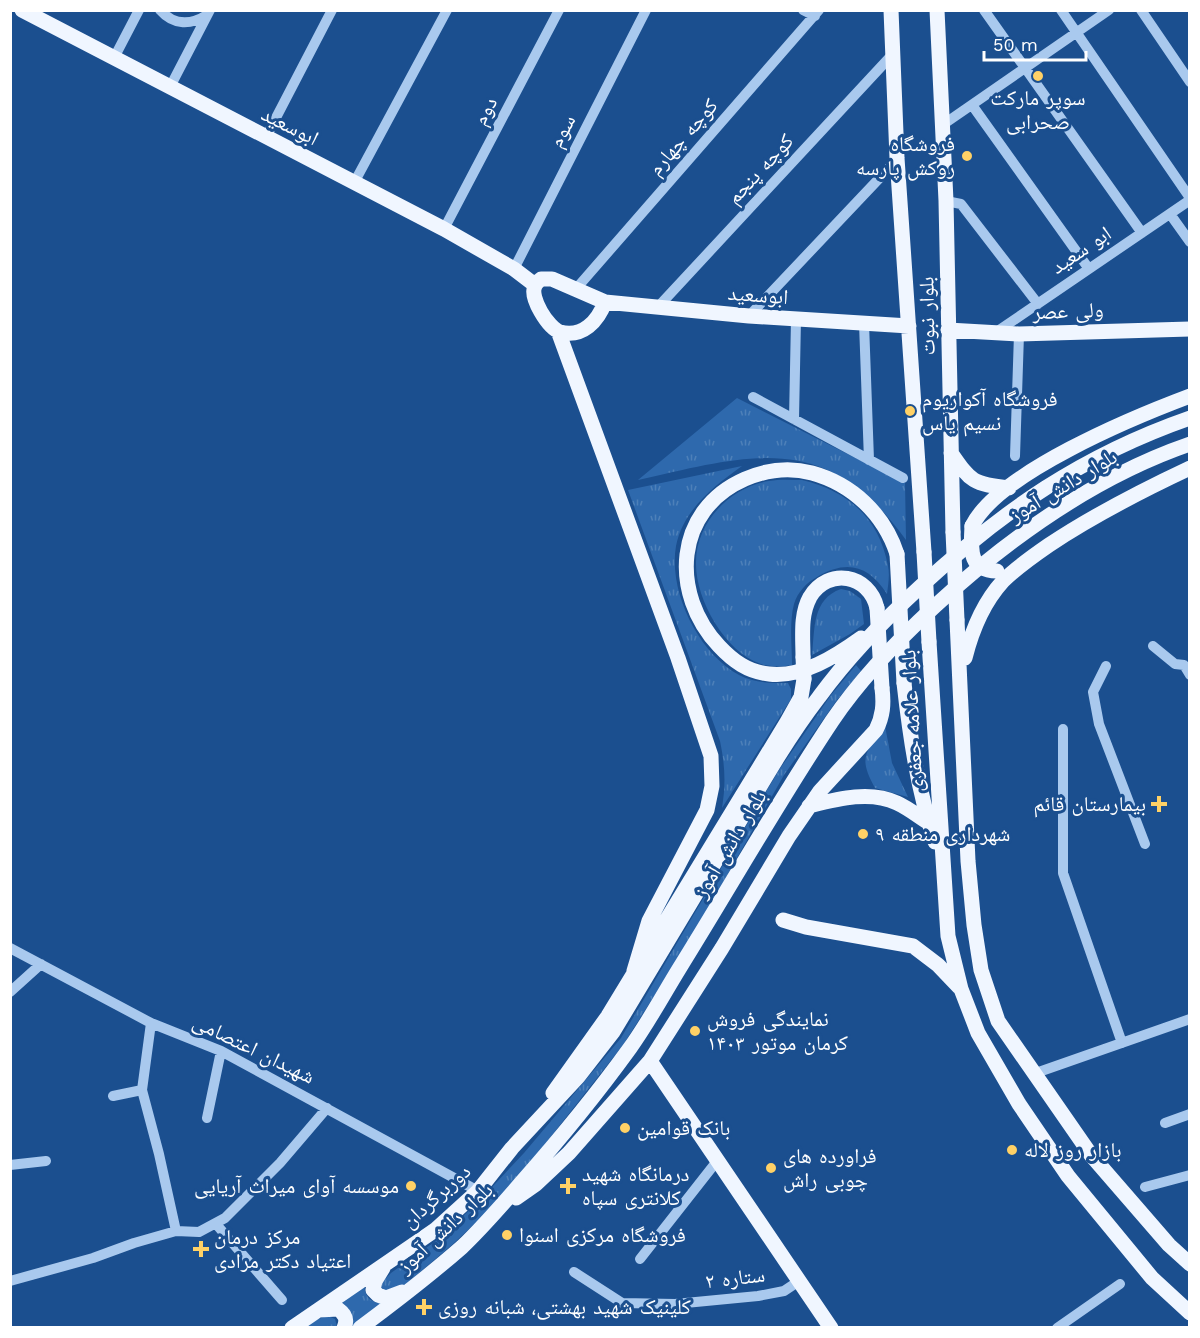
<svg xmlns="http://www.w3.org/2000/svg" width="1200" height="1338" font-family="'Work Sans','Noto Naskh Arabic',sans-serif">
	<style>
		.grass { fill: url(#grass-tufts) }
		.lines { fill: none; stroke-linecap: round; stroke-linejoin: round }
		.minor { stroke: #a9c9ee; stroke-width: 10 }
		.major { stroke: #f0f6ff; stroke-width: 15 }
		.major-bridge { stroke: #f0f6ff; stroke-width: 15 }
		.poi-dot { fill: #ffd166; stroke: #1b4f8f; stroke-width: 2 }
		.labels { text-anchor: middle; stroke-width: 6; stroke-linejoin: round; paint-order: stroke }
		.poi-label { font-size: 21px; fill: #fff; stroke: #1b4f8f; text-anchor: start }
		.street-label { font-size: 21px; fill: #fff; stroke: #1b4f8f }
	</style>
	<defs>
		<pattern id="grass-tufts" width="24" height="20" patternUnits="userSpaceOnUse" patternTransform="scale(1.5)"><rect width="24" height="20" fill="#2e69ad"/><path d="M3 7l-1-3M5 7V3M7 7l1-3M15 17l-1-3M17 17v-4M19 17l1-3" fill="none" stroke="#4d80b9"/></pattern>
	</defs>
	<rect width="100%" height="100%" fill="#1b4f8f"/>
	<path class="grass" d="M737,398L905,483L906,540C826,430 754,454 638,480Z
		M742,466C714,486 683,510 676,546C668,591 698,653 739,675C754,683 771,683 788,683L791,689V699L722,808C726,784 725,765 720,741L628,490Z
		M802,480C848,491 879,518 888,566C890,575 888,586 887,594C869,566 847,559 817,577C807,582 797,593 794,604C789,623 792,646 792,665C782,667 771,667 761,664C725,652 696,600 696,564C695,523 730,487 769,481C780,479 791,480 802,480Z
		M841,589L850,591L861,599L864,624L850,634L812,655C815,629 812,599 841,589Z
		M856,665L861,671L837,700L784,775L699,925L623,1045L534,1158L488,1211L453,1244L406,1284L387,1293L381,1289L382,1282L391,1273L440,1238L478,1202L524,1153L621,1038L779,770L831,695Z
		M885,726L892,763L908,797L875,788C858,757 865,753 885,726Z
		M364,1283C365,1303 375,1304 392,1300L353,1327H349L340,1305Z
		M328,1316L335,1319L337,1327L304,1328L318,1319Z"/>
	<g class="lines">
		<path class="minor" d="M160,10C174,26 191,25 207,15
			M803,10L815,16
			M984,10L1142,233
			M1061,10L1190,198
			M1141,10L1190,82
			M114,58L139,10
			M170,87L210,10
			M972,105L1089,269
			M941,126L1109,10
			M266,137L332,10
			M354,183L447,10
			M946,201L961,204L1038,304
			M1170,214L1190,242
			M444,229L559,10
			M514,269L646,10
			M575,290L819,10
			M657,308L891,56
			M749,316L890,167
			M864,323L869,460
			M995,333L1190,200
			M753,397L903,478
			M794,419L796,319
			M1015,456L1019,334
			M1153,646L1175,664L1184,665L1190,675
			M1106,666L1093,692L1099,724L1145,844
			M1063,729V873L1122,1043
			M10,948L151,1023L221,1051L478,1191
			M10,992L41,964
			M151,1023L142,1090L159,1154L176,1231
			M1033,1074L1190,1019
			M113,1096L142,1090
			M207,1118L221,1051
			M1165,1123L1190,1114
			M10,1165L46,1161
			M1145,1187L1190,1175
			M216,1224L282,1300
			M640,1259L717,1161
			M574,1272L622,1303L675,1304L758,1296L784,1291L799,1281
			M10,1281L93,1258L134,1243L176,1231L199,1232L225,1218L280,1163L327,1108
			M1057,1328L1120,1284"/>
		<path class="major" d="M22,10L444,229L514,269L535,285
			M891,10L897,158L924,552
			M937,10L946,201L953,532
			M541,279H552L605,302C598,321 583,338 560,332C548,328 529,297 535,286C536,283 539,281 541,279Z
			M605,302L749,316L909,326
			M948,330L1019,334L1190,329
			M558,331L678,658L711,756L712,786L707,810L649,921L634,971
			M951,453C971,482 973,484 1009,488
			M972,526C998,473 1134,417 1190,396
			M957,620L968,861L974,925L981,970L998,1021L1091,1155L1169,1245L1190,1264
			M861,638C836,656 802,678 769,674C748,672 733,661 719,646C670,594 674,510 745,479C766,470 790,467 812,473C852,484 884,514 897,554
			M929,642L948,936L961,989L978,1033L1019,1104L1068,1176L1152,1278L1190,1313
			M803,657C803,637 800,615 810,597C828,567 869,574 877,608
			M965,658C972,630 983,603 1003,581C1017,567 1033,556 1049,545C1094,515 1141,491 1190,468
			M904,683C910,737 918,791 935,842
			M809,806C837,799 870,790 897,803C908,808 918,816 929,823
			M783,920L806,927L913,946L938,965L959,987
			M650,1061L831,1328
			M553,1093L608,1016L787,722L801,697L804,679
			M516,1198L536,1184L569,1153L650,1061L722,948L789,836L820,791L876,730C883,716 884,704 882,688
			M383,1268L375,1281L373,1290L378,1295L386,1298L402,1292
			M319,1310L338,1309C345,1314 348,1319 344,1328
			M292,1328L435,1230L478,1191L512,1148L578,1077L613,1032C652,966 692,900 732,834C759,788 786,740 819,697C849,656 883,621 920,587C1004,510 1081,456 1190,418
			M360,1328C395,1302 429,1276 462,1247C483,1227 502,1205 521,1183C559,1140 596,1095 630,1048C648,1023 663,995 679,969C730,887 778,802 832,721C861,678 897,641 935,606C1009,538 1094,477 1190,444"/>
		<path class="major-bridge" d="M972,526C971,549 968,570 997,571
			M953,532L957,620
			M924,552L929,642
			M897,554L904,683
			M877,608L882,688
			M803,657L804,679"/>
	</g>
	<g class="poi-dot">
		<circle cx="1038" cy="76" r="6"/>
		<circle cx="967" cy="156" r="6"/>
		<circle cx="910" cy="411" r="6"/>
		<path d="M1156 795h6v6h6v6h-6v6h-6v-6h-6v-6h6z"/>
		<circle cx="863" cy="834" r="6"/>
		<circle cx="695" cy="1031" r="6"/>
		<circle cx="625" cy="1128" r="6"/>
		<circle cx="1012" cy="1150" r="6"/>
		<circle cx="771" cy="1168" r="6"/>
		<circle cx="411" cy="1186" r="6"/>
		<path d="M565 1177h6v6h6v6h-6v6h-6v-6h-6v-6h6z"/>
		<circle cx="507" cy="1235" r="6"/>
		<path d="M198 1240h6v6h6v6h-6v6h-6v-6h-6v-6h6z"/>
		<path d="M421 1298h6v6h6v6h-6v6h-6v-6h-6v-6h6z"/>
	</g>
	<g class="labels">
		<g class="poi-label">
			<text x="1038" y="105" text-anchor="middle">سوپر مارکت<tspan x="1038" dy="24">صحرابی</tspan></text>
			<text x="955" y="151" text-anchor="end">فروشگاه<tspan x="955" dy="24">روکش پارسه</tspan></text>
			<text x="922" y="406">فروشگاه آکواریوم<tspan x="922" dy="24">نسیم یاس</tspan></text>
			<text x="1146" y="811" text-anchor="end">بیمارستان قائم</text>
			<text x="875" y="841">شهرداری منطقه ۹</text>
			<text x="707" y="1026">نمایندگی فروش<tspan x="707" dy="24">۱۴۰۳ کرمان موتور</tspan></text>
			<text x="637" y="1135">بانک قوامین</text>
			<text x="1024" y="1157">بازار روز لاله</text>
			<text x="783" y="1163">فراورده های<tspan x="783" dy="24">چوبی راش</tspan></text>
			<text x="582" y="1181">درمانگاه شهید<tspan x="582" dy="24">کلانتری سپاه</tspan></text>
			<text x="399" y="1193" text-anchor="end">موسسه آوای میراث آریایی</text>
			<text x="519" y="1242">فروشگاه مرکزی اسنوا</text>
			<text x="214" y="1244">مرکز درمان<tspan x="214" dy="24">اعتیاد دکتر مرادی</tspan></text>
			<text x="438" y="1314">کلینیک شهید بهشتی، شبانه روزی</text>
		</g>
		<g class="street-label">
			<text transform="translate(485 111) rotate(-62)" y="7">دوم</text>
			<text transform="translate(290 126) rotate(27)" y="7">ابوسعید</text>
			<text transform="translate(562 131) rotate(-63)" y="7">سوم</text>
			<text transform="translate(683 137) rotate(-49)" y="7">کوچه چهارم</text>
			<text transform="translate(760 169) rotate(-47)" y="7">کوچه پنجم</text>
			<text transform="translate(1081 250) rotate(-34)" y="7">ابو سعید</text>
			<text transform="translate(758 295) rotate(4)" y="7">ابوسعید</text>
			<text transform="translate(1068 311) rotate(-2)" y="7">ولی عصر</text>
			<text transform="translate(927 316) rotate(-91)" y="7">بلوار نبوت</text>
			<text transform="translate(1063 486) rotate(-31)" y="7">بلوار دانش آموز</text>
			<text transform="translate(912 721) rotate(-93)" y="7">بلوار علامه جعفری</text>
			<text transform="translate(730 844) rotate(-59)" y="7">بلوار دانش آموز</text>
			<text transform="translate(254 1049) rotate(26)" y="7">شهیدان اعتصامی</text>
			<text transform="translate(436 1196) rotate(-42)" y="7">دوربرگردان</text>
			<text transform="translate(445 1228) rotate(-43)" y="7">بلوار دانش آموز</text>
			<text transform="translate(735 1278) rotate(-7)" y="7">ستاره ۲</text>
		</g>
	</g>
	<rect width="1200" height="1338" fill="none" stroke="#ffffff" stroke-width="24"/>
	<path d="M984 51v9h102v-9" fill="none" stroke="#ffffff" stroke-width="3"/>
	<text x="993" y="51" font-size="18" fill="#ffffff" stroke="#1b4f8f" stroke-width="4.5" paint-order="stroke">50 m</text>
</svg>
